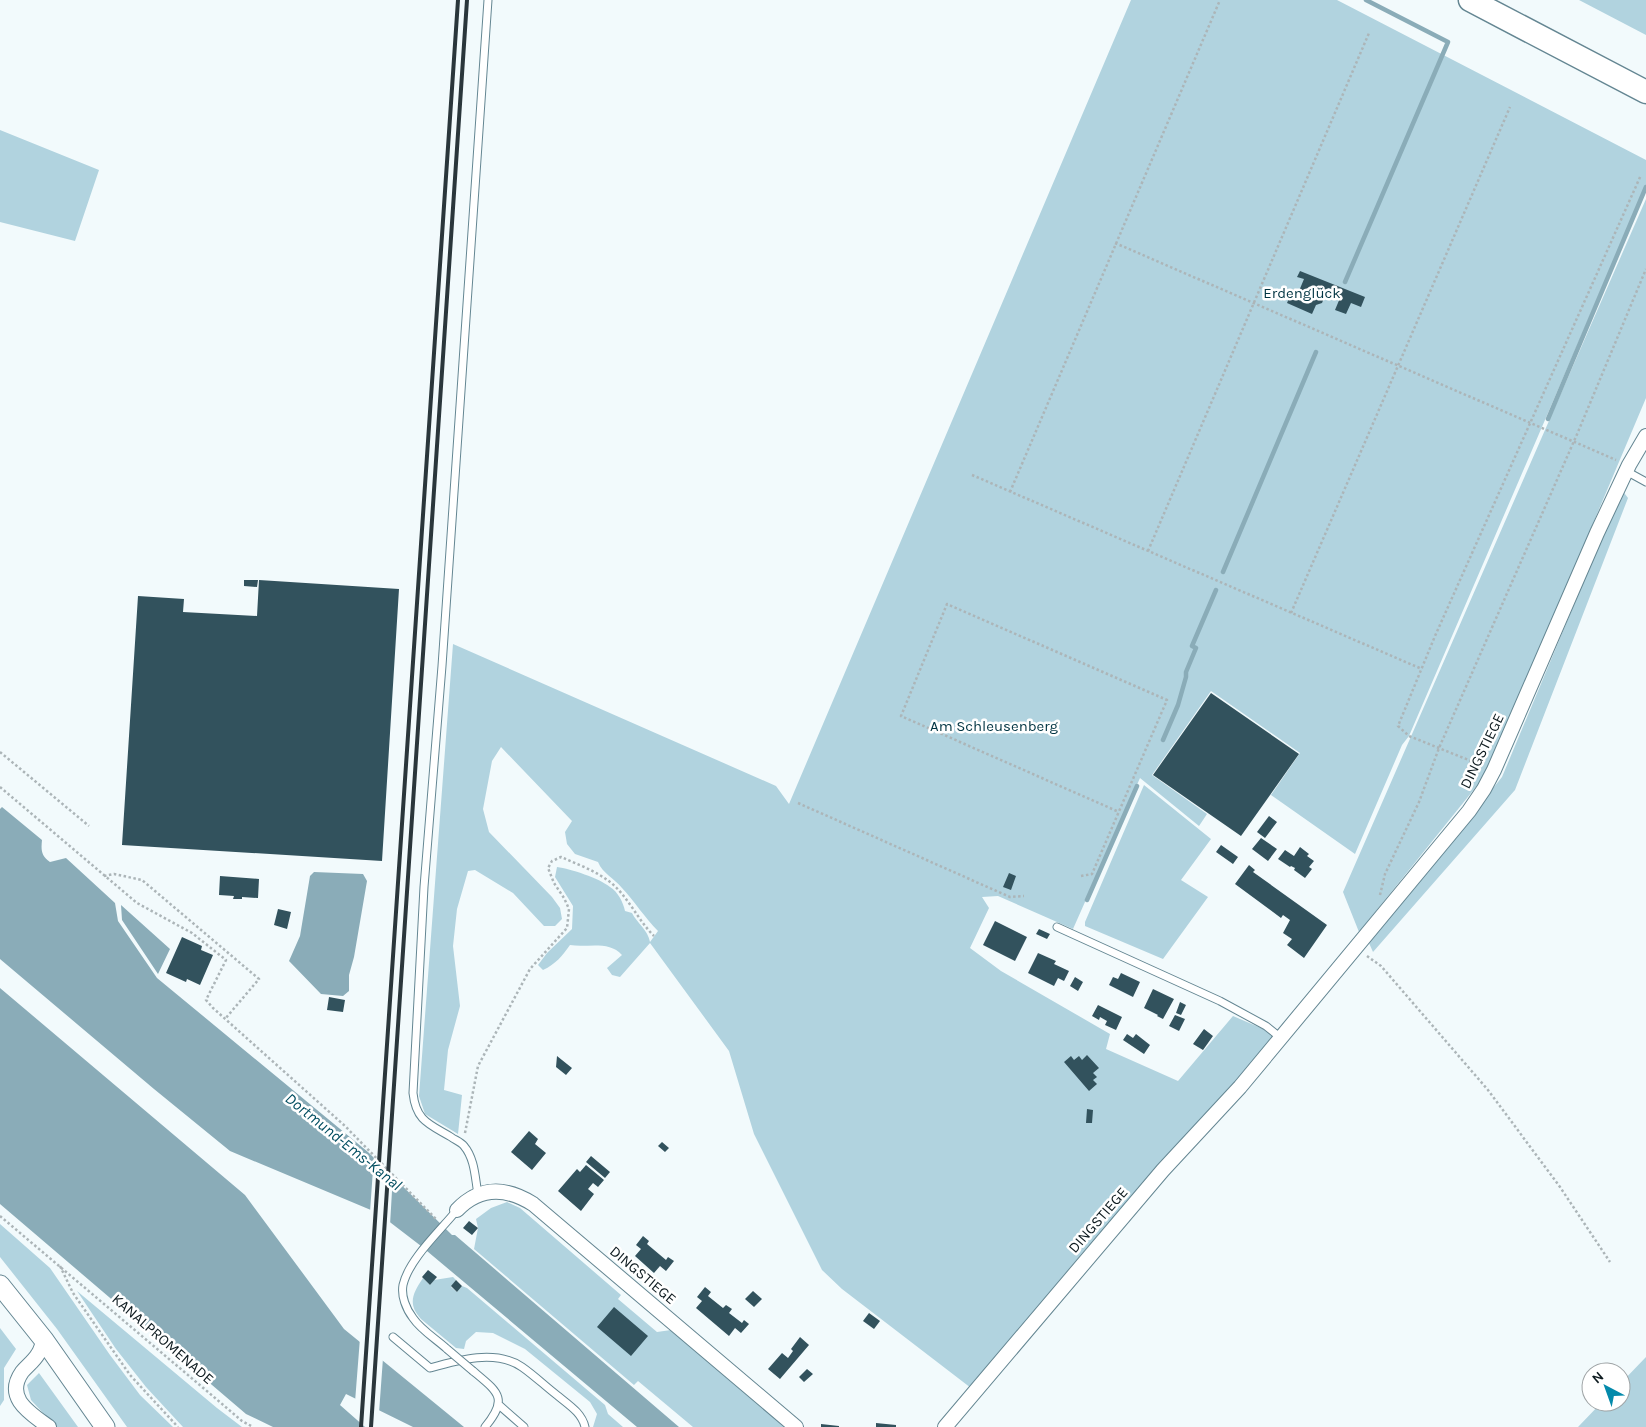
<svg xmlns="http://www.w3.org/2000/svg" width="1646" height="1427" font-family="Karla,sans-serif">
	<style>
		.green { fill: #b1d3df }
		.water { fill: #8aacb8 }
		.pier { fill: #f2fafc }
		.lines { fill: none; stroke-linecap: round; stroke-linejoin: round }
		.stream { stroke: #8aacb8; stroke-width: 4.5 }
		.building { fill: #32525d }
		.service-casing { stroke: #648692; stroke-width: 9 }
		.minor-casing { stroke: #648692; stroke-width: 16 }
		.secondary-casing { stroke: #648692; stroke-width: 21 }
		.trunk-casing { stroke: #648692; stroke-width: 25 }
		.path { stroke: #acb5b8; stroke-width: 2.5; stroke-dasharray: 2.5 2.5; stroke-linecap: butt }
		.service { stroke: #fff; stroke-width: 7 }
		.minor { stroke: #fff; stroke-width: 14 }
		.secondary { stroke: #fff; stroke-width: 19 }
		.trunk { stroke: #fff; stroke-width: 22 }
		.rail { stroke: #2a363b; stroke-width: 4 }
		.service-bridge-casing { stroke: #648692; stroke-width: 9; stroke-linecap: butt }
		.service-bridge { stroke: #fff; stroke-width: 7 }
		.labels { text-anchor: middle; stroke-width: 5; stroke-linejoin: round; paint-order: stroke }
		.park-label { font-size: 15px; fill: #003442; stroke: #fff }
		.street-label { font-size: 15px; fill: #0d1a1f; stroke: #fff }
		.water-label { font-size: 16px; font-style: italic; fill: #014d60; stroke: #fff }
	</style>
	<rect width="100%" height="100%" fill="#f2fafc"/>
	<path class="green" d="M1131,0H1337L1646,160V185L1409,736L1402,745L1355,854L1271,795L1300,753L1211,691L1152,775L1207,814L1199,826L1140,778L1073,929L998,896L982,897L989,908L970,948L1001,971L1110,1034L1106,1049L1178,1081L1233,1016L1277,1035L1213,1110L1084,1251L971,1388L842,1289L822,1270L754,1134L729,1051L650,943L620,977L612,975L607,968L622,955C609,940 587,948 570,945C562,956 556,964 543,970L538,965L547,953L572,929L573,906L555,877L557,867C571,869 599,878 610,887C618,892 623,902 625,911L632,913C637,923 648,930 650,942L658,931C645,918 635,902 622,888C614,878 603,874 598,862L575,854L567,844L565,832L572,821L501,747L492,761L483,809L489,832L552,897L560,908L562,919L555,926H544L513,893L475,870L468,871L457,909L453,946L460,1006L448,1050L444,1090L462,1095L458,1134L425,1114L419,1096L453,644L776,786L789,804Z
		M1579,0H1646V35Z
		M0,130L99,170L75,241L0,222Z
		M1646,199V398L1488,772L1359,932L1343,892Z
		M1622,490L1628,498L1515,790L1373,952L1369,943L1502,777Z
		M1144,785L1211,839L1181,880L1208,897L1163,959L1085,926V922Z
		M507,1202L520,1208L621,1295L618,1299L657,1332L671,1330L786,1427H693L638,1381L634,1385L474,1249L478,1228L476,1219L491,1208Z
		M0,1224L50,1268L110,1355L140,1395L173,1427H127L57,1329L0,1257Z
		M453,1277L456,1280L451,1287L457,1292L462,1286L467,1288L605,1405L608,1414L623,1427H593L597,1414L590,1402L525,1349L493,1333L476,1332L466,1341L464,1349L456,1348L421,1319C407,1304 413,1293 423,1278L430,1285L434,1280Z
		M77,1291L217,1408L242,1427H183L146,1387L116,1349Z
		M0,1328L16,1349L4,1368V1400L0,1406Z
		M1646,1357V1427H1578L1602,1402H1621V1383Z
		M39,1373L78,1427H56L31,1400L27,1385Z"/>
	<path class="water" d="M2,807L42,840C41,850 41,856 50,862L66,858L115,903L118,921L157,978L368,1152L452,1235H455L679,1427H637L421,1246L378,1213L230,1151L154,1089L0,959V809Z
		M314,872L363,874L367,881L354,957L349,975V991L343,996L321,994L289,961L300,936L310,876Z
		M121,905L170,949L158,974L122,920Z
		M0,988L245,1195L344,1329L464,1427H413L346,1394L340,1405L365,1427H273L246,1414L0,1204Z"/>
	<path class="pier" d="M374,1155L393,1174L390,1225L377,1215L370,1212Z
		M360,1338L383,1358L379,1413L355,1402Z"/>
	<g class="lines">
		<path class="stream" d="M1345,282L1448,42L1366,0
			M1548,419L1646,187
			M1223,572L1316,352
			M1163,740L1178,705L1186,677V672L1196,648L1192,646L1216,590
			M1087,900L1137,786"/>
	</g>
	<path class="building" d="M1300,271L1365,297L1361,307L1351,303L1346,314L1335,310L1340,298L1336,296L1338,292L1328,288L1322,303L1316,305L1312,314L1287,303L1293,289L1299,291L1304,279L1297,277Z
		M244,580H258L257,587L244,586Z
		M259,580L399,589L382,861L122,845L138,596L184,599L183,612L257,616Z
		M1211,693L1299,754L1241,836L1153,775Z
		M1269,816L1277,822L1265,838L1257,832Z
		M1261,838L1277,849L1268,861L1252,849Z
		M1221,845L1238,857L1233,864L1216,852Z
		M1300,847L1309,854L1307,856L1314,861L1309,867L1312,869L1305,878L1294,870L1295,868L1291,866L1290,867L1278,859L1285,850L1294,856Z
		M1249,865L1255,870L1253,872L1327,925L1304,958L1287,945L1292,939L1283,933L1290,920L1283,915L1281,918L1235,884Z
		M1009,873L1016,876L1011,890L1003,887Z
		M220,876L259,879L258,898L242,897V899H233L234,896L219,895Z
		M278,909L291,912L287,929L274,925Z
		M995,921L1027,937L1015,961L983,945Z
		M1039,929L1050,934L1047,939L1036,934Z
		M182,937L202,946L201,950L213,955L200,985L187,979L186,982L166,973Z
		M1038,953L1056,961L1054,964L1069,971L1064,981L1058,978L1054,986L1028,973Z
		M1121,973L1140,982L1133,997L1109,985L1113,977L1118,979Z
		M1075,977L1083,982L1078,991L1070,986Z
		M1153,989L1174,999L1163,1019L1157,1016L1158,1015L1144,1008Z
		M329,997L345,1000L343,1012L327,1010Z
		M1180,1002L1186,1005L1181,1015L1176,1013Z
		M1098,1005L1122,1017L1116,1030L1105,1025L1107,1021L1100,1017L1099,1020L1092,1016Z
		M1175,1015L1185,1019L1179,1031L1169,1026Z
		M1204,1029L1213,1036L1203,1050L1193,1044Z
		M1127,1034L1133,1038L1136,1034L1150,1045L1144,1054L1123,1040Z
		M1087,1055L1099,1068L1093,1073L1097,1077L1093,1080L1097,1084L1089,1091L1064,1062L1071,1056L1074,1060L1079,1056L1082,1060Z
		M557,1056L572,1068L566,1075L556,1067Z
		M1087,1109L1093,1110L1092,1123H1086Z
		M529,1131L538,1139L535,1144L546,1153L532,1170L511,1152Z
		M662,1142L669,1148L665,1152L658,1146Z
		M591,1156L610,1172L605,1178L586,1162Z
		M586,1165L604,1180L598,1187L593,1183L588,1189L594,1194L581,1211L558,1191L577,1169L580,1172Z
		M469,1221L478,1228L472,1235L463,1228Z
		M643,1236L649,1241L647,1244L666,1260L668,1257L674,1261L666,1271L660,1266L654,1273L635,1256L641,1249L636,1245Z
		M428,1270L437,1277L430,1285L422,1277Z
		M456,1280L462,1286L457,1292L451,1286Z
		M705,1287L711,1292L708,1296L723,1308L726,1305L732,1309L729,1313L742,1323L744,1320L749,1324L741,1333L735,1328L729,1336L696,1308L702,1301L697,1297Z
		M753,1291L762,1299L754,1307L745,1299Z
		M614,1307L648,1336L631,1356L597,1327Z
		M869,1313L880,1321L874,1329L863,1321Z
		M800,1337L809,1345L780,1379L768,1369L782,1353L788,1358L793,1351L791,1349Z
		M807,1369L813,1374L804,1382L799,1377Z
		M876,1423L896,1425V1427H876Z
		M821,1424L839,1426V1427H821Z"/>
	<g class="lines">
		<defs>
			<path id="service" d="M1626,471L1646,482
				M1057,927L1220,1001L1266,1026L1281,1038
				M478,1194C475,1178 475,1159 464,1146C461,1142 455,1140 451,1137C429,1124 416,1121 413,1093L424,887L442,666L488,0
				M393,1337L430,1368C458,1360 496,1349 522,1367C535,1376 546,1387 558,1396C569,1405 582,1413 585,1427
				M447,1349C436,1339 421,1330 413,1318C406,1309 401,1296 403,1285C409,1259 440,1231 457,1210
				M473,1371C498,1392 509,1398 485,1427
				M499,1405L524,1427"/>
			<path id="minor" d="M457,1210C480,1186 506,1187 533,1204L796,1427
				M44,1340C42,1344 41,1350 38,1354C34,1361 27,1366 22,1372C4,1398 30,1413 49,1427
				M945,1427L1163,1170L1240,1087L1469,811L1484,789L1494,770L1597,533L1629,465L1646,436"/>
			<path id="secondary" d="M0,1285L44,1340L105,1427"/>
			<path id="trunk" d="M1470,0L1646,92"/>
		</defs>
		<use href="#service" class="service-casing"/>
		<use href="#minor" class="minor-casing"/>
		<use href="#secondary" class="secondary-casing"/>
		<use href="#trunk" class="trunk-casing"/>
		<path class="path" d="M1115,243L1616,460
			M972,475L1422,669
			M1010,492L1220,0
			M1148,551L1369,33
			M1291,613L1510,107
			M0,752L89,826
			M1481,765L1409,736L1398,726L1435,636L1641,175
			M0,787L137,903L192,933L226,960L206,1000L213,1008L345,1126L436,1219
			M798,803L1010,897L1024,896
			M104,876L114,874L142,880L259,979L225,1019
			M1081,876L1092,874L1167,700L947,604L901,716L1119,812
			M1380,895L1385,874L1419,802L1439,748L1578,432L1646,269
			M1367,956L1381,966L1488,1090L1560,1187L1610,1262
			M465,1133L478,1066L530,969L567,928L569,909L564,898L554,883L548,868L552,861L561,857C577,864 596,871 610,882C628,896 637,919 654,936
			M0,1216L221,1403L242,1421L253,1427
			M60,1266L73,1293L130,1375L178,1427"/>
		<use href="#service" class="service"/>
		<use href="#minor" class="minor"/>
		<use href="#secondary" class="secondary"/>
		<use href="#trunk" class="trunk"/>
		<path class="rail" d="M361,1427L458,0
			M371,1427L467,0"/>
		<defs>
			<path id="service-bridge" d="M447,1349L473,1371"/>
		</defs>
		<use href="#service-bridge" class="service-bridge-casing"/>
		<use href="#service-bridge" class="service-bridge"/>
	</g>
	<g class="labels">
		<g class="park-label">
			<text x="1302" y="298">Erdenglück</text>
			<text x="994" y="731">Am Schleusenberg</text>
		</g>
		<g class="street-label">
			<text transform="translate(1482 751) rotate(-64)" y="5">DINGSTIEGE</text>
			<text transform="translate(1098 1220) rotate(-49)" y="5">DINGSTIEGE</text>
			<text transform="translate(643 1275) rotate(40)" y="5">DINGSTIEGE</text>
			<text transform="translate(163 1339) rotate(41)" y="5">KANALPROMENADE</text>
		</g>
		<g class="water-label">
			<text transform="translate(344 1141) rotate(39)" y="6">Dortmund-Ems-Kanal</text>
		</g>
	</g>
	<g transform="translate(1606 1387) rotate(319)"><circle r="24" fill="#ffffff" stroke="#9ea3a5"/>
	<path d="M0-4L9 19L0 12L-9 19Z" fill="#048aab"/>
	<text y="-8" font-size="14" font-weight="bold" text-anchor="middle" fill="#0d1a1f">N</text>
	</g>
</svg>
